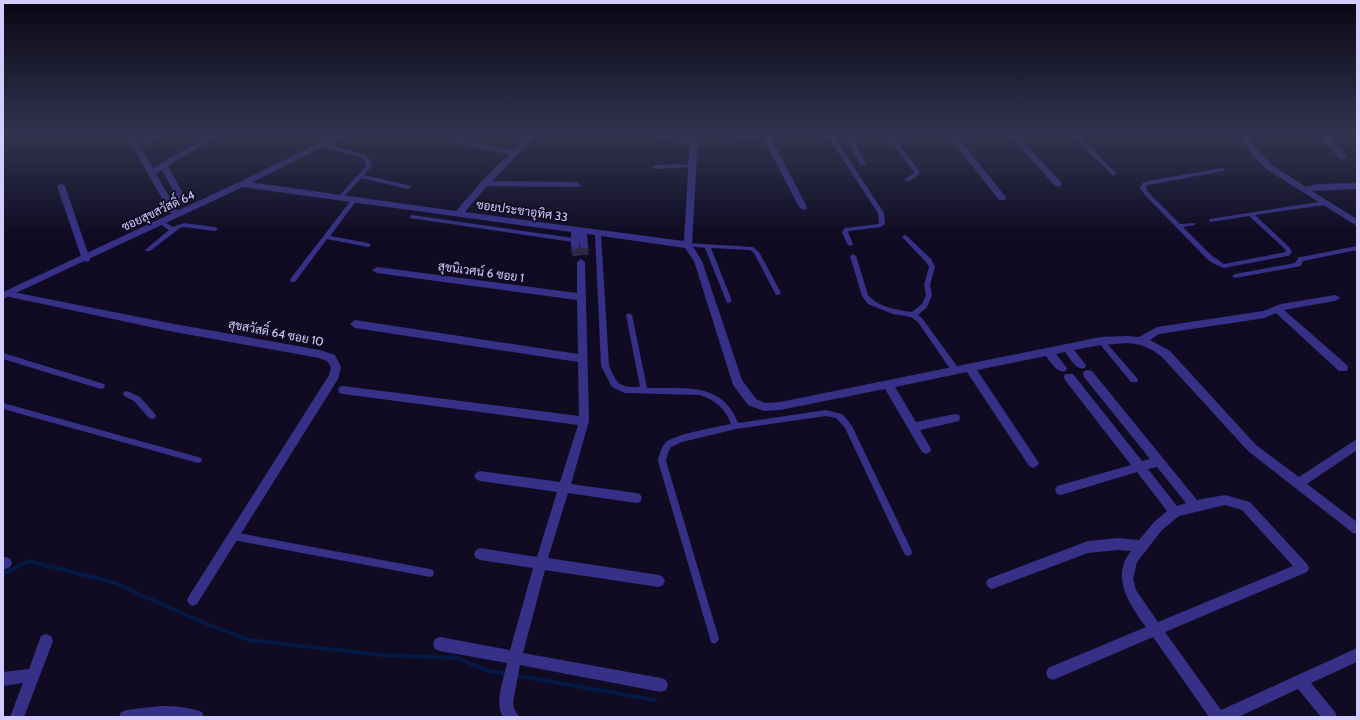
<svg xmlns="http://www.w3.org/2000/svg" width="1360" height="720" font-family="Cabin,Sarabun,sans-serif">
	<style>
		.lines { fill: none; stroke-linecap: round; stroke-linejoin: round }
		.stream { stroke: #041943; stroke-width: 4 }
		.minor-tunnel { stroke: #2d2844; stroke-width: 9; stroke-dasharray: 9 4.5; stroke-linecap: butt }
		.service { fill: #363187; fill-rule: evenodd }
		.minor { fill: #363187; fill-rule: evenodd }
		.tertiary { fill: #363187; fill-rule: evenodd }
		.labels { text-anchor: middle; stroke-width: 3.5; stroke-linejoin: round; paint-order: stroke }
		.street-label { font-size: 12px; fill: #d3cdff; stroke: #100b23 }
	</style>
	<rect width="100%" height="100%" fill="#100b23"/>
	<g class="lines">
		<path class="stream" d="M3,574L29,561L112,582L204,623L249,640L382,655L457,658L488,671L508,674
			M514,675L655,700"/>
		<path class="minor-tunnel" d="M584,246V256
			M575,247L577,257"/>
		<path class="service" d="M651,134L693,141L696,143L693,145L653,137L651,136Z
			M766,134L768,135V137L736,141L733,139L736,137Z
			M826,134H832L884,213L885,224L881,227L849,231L848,232L853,244L850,246L847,244L842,232L845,228L878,224L879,223L878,213Z
			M844,134H850L866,164L865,165H861L860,164Z
			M885,134H891L919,171V175L909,181H905V179L914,173V172Z
			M1071,134H1077L1116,173V175H1112Z
			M1179,134H1185L1186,135L1183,137Z
			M323,143L364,155C368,158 371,161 372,166L364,175L408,185L411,187L408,189L361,178L342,199H338V197L366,166L365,161L360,157L321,146L320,145Z
			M692,164L694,165V167L655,169L652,167L655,165Z
			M1222,168L1224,169V171L1148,185H1147L1146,188L1149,193L1180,224L1195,223V225L1183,227L1211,255L1224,264L1286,252L1285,249L1249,216L1211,222L1209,221V219L1325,201L1328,203L1325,205L1255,215L1289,247L1292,252L1289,256H1287L1224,268C1217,266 1212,263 1207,259L1145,195L1140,188L1142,183L1148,181Z
			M354,198L357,200L330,236L368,243L370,244L371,245L370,246L368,247L327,239L295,282H291L290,280L291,278L352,199Z
			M412,215L580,239L583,241L580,243L410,218V216Z
			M161,220L173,227L184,223L215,227L218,229L215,231L184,227L180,228L150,251H146L145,250L146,249L169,230L159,223V221Z
			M598,232L601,234L609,366C618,385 618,387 640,387L626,315L629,313L632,315L647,388C684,389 722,381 738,423L826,410L842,414L846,418L852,426L911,549L912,552L911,555L908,556L905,555L845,428L836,418L826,416L736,429L682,442L671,447L668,453L666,461L719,639L717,642L714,644L711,642L658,461C659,455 661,448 665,443C674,434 717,427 731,424C726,409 715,400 700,395L625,393L612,387L601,366L595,234Z
			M905,235L907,236L931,259L935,267L930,285L932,295L927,307L918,315L922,318L959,369L960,371L959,373H953L918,322L911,317L893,314L868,304L862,296L850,256L853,254L856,256L868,295C878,307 897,310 912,312L922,304L926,295L924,285L929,267L926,262L903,238L902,237Z
			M688,243L753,247L759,252L781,293L778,295H776L754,253L750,250L711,248L732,301L729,303H727L705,248L686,246L685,245L686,244Z
			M1357,246V250L1303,261L1301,266L1296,267L1235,278L1232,276L1235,274L1295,263L1299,257H1301Z
			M1101,338L1103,339L1137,378L1138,380L1137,382H1131L1099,343L1098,341Z
			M3,353L101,383L104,384L105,386L104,388L101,389L3,359Z
			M127,391L140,397L155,414L156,416L155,418L152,419L149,418L134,401L124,396L123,394L124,392Z
			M3,403L198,457L201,458L202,460L201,462L198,463L3,409Z
			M233,532L430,569L433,570L434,573L433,576L430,577L233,540L230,539L229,536L230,533Z"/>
		<path class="minor" d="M125,134H133L153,168L212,134H221L168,166L186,199L185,201H179L162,170L156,174L180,215L179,217H173Z
			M155,134H164L150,145H144V141Z
			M529,134H533L536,136L492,181L577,182L581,185L580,187L487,186L465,212L684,241L690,134H698L692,245L702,261L742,380L756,399L765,403L780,402L1101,337L1128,336L1139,337L1157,327L1263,311L1281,304L1335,295L1338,296L1340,298L1335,301L1284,310L1347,365L1348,368L1347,371H1339L1276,313L1265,318L1159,334L1150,340L1170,351L1256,445L1299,477L1357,439V450L1307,484L1357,522V534L1353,533L1248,451L1162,357L1154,351L1141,345L1128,343L1101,345L1074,350L1086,365L1085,368C1076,371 1070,358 1065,352L1056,354L1067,368L1066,371C1057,374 1051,362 1046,356L977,370L1039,463L1037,466L1033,468L1029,466L967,372L895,387L916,422L955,414L959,415L960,418L959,421L955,422L920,430L931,449L930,452L926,454L922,452L885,389L780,410L764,411L748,405L733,385L694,261L685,248L587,234L588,246L587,248H581L579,242V247L575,250L571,247V232L242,187L238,184L242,181L456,211L482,181L509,154L452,142V138L513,150Z
			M761,134H769L807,207L806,209L803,210L799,207Z
			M947,134H955L1005,196L1006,198L1005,200H999Z
			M1008,134H1016L1061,182V186H1055Z
			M1238,134H1246L1259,152L1272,165L1306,187L1317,184L1357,183V189L1312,191L1357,219V226L1266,169L1253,156Z
			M1318,134H1326L1346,155V159H1340Z
			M61,183L65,186L90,259L89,261L86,262L82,259L57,186Z
			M581,259L585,262L589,421L571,484L636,493L640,494L642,498L640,502L636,503L568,493L548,558L659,575L663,577L665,581L663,585L659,587L545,570L523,653L661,678L666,680L668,685L666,690L661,692L520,665L513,702L514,708L519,717H503C494,702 504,679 507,663L440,651L435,649L433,644L435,639L440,637L510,650L533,568L480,560L476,558L474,554L476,550L480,548L537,557L557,492L480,481L476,479L474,476L476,473L480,471L560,482L578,425L343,394L339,393L338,390L339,387L343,386L579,416L578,362L355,328L350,324L355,320L578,354L577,300L377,273L372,270L377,267L577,293V262Z
			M8,291L169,323L320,350L335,355L341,367L338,379L197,604L193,606L189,604L187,600L189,596L329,375L331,367L327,361L319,358L169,331L5,296L3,294Z
			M1088,370L1092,371L1197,500L1225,495L1250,502L1307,564L1309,568L1307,572L1165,632L1221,710L1357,648V662L1311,683L1335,712L1337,717H1321L1298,689L1238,717H1209L1153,637L1053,680L1048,678L1046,673L1048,668L1146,627C1130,605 1110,577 1131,551L1118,550L1088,553L992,589L988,587L986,583L988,579L1088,541L1118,538L1139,540L1154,522L1167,511L1137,472L1061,495L1057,494L1055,490L1057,486L1131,465L1065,380L1064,377L1065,374H1073L1142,461L1150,459L1084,377L1083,374L1084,371ZM1157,467L1186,503L1177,506L1148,469ZM1225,505L1242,510L1293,566L1158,622L1136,590L1133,579L1137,562L1162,530L1179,516Z
			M6,557L10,559L12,563L10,567L3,570V558Z
			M46,634L51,636L53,641L24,717H10L23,683L3,686V672L29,669L41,636Z
			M161,706C175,706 189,707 202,712L204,717H119L121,712L126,710Z"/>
		<path class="tertiary" d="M338,134H348L245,186L3,299V292L239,182Z"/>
	</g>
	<linearGradient id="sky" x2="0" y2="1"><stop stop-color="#090613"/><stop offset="0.57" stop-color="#313450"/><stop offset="1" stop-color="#313450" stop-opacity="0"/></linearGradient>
	<rect width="1360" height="235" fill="url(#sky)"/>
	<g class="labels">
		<g class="street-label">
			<text transform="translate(158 211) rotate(-25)" y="4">ซอยสุขสวัสดิ์ 64</text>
			<text transform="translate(522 211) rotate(8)" y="4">ซอยประชาอุทิศ 33</text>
			<text transform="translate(481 272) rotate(8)" y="4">สุขนิเวศน์ 6 ซอย 1</text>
			<text transform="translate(276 333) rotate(11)" y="4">สุขสวัสดิ์ 64 ซอย 10</text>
		</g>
	</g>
	<rect width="1360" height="720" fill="none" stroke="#d3cdff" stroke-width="8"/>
</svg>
